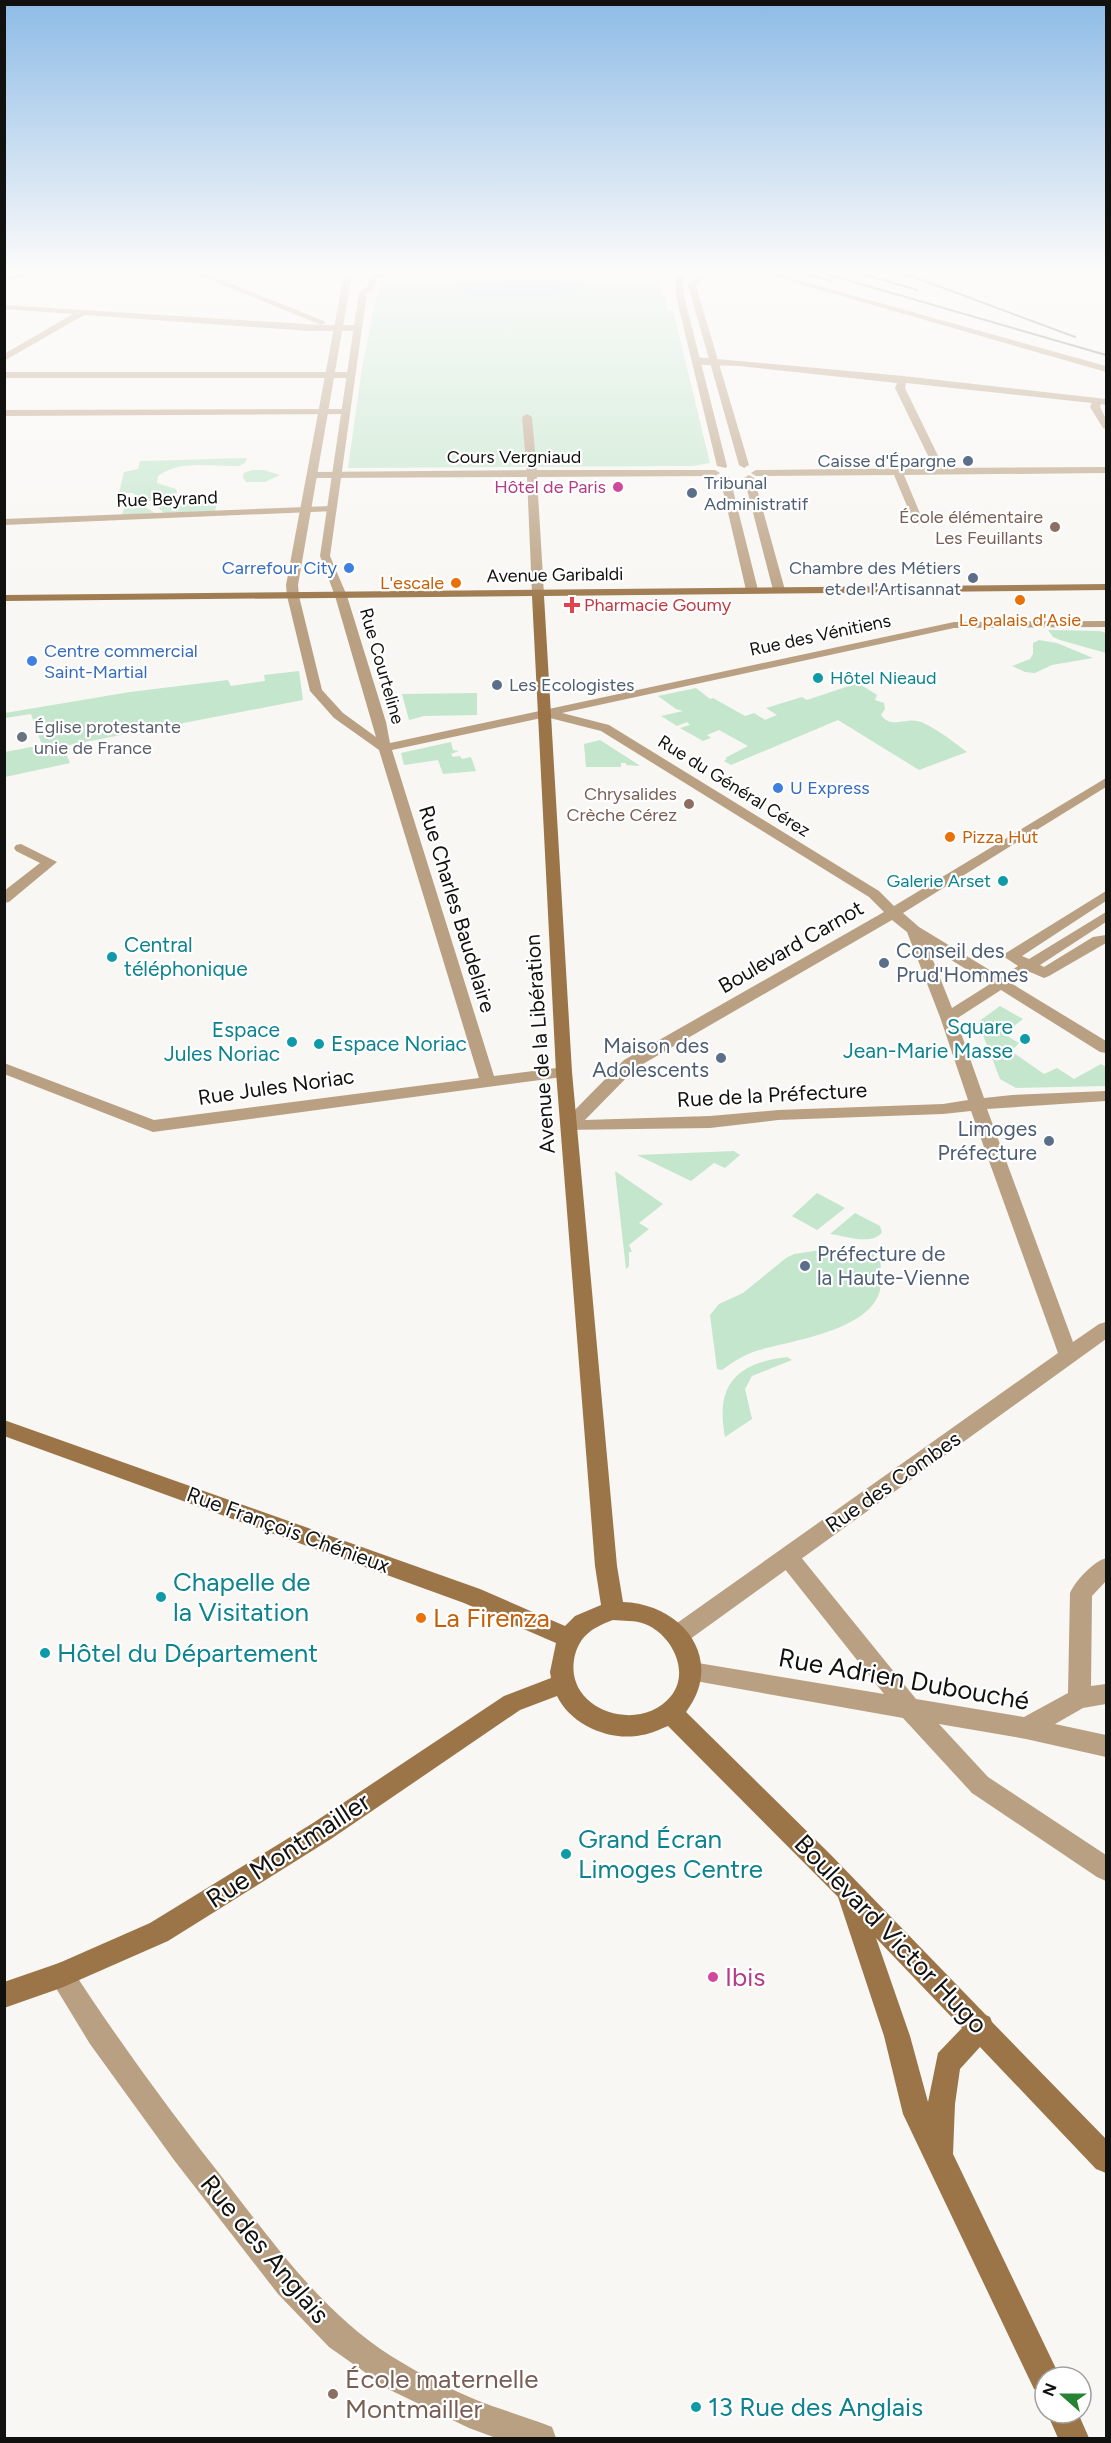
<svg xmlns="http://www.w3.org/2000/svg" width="1111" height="2443" font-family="Figtree,sans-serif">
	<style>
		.green { fill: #c3e6cc }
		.water { fill: #a5c5e2 }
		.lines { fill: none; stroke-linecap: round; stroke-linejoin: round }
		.pedestrian { fill: #baa082; fill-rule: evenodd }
		.minor { fill: #baa082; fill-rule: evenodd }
		.tertiary { fill: #baa082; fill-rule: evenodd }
		.secondary { fill: #9b7548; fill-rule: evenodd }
		.rail { stroke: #727270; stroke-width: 2 }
		.service-dot { fill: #5c6f8a; stroke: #fff; stroke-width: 2 }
		.hotel-dot { fill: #d1479c; stroke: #fff; stroke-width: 2 }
		.education-dot { fill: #8d6e63; stroke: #fff; stroke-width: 2 }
		.shop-dot { fill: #3f7fe0; stroke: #fff; stroke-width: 2 }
		.food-dot { fill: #e8710a; stroke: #fff; stroke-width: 2 }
		.health-dot { fill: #e0444e; stroke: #fff; stroke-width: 2 }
		.culture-dot { fill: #0f9aa8; stroke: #fff; stroke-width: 2 }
		.worship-dot { fill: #6b7280; stroke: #fff; stroke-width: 2 }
		.labels { text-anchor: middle; stroke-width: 4.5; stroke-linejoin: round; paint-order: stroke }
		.far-street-label { font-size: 18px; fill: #111110; stroke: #fff }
		.far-service-label { font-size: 18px; fill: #4e5e75; stroke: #fff; text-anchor: end }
		.far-hotel-label { font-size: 18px; fill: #b23c85; stroke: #fff; text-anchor: end }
		.far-education-label { font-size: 18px; fill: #785e54; stroke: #fff; text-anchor: end }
		.far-shop-label { font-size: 18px; fill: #366cbe; stroke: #fff; text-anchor: start }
		.far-food-label { font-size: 18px; fill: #c56008; stroke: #fff; text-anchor: end }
		.far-health-label { font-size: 18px; fill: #be3a42; stroke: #fff; text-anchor: start }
		.far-culture-label { font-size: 18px; fill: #0d838f; stroke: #fff; text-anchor: start }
		.far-worship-label { font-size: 18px; fill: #5b616d; stroke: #fff; text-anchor: start }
		.street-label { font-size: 21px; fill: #111110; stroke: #fff }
		.culture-label { font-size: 21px; fill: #0d838f; stroke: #fff; text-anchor: start }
		.service-label { font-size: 21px; fill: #4e5e75; stroke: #fff; text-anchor: start }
		.near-culture-label { font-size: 26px; fill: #0d838f; stroke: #fff; text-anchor: start }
		.near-food-label { font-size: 26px; fill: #c56008; stroke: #fff; text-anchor: start }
		.near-street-label { font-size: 26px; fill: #111110; stroke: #fff }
		.near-hotel-label { font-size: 26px; fill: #b23c85; stroke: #fff; text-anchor: start }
		.near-education-label { font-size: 26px; fill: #785e54; stroke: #fff; text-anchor: start }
	</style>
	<rect width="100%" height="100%" fill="#f8f7f3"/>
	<path class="green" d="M402,274H649L660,280L667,310H673L710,463L692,466L348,468L362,368L379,283L384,278Z
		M247,458L245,463L239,466C214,466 178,460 158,476L157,483L176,489L177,493L146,502L144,506L155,513L122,515L126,501H132L134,493H119L124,472L138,469L140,461Z
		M252,470H264L280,475L265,482H246L243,478L244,473Z
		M214,497L218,500L215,511L164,513L155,505C168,492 197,499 214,497Z
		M1048,630L1100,631L1106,633V653L1060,640L1053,637Z
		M1039,640L1057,643L1093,658L1052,665L1035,673L1025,672L1012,666L1030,659L1033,654V643Z
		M299,671L303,700L54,748L56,755L66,753L70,763L5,777V752L42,745L31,714L5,718V713L130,692L228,680L231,686L265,681L264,675Z
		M858,683L877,695L875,700L884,703L885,709L881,715C891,729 904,718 917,721C931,724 955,743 967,752L919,770L838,720L731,765L724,761L727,759L725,758L748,746L719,730L707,735L711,738L703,741L680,728L690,725L687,722L677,726L661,716L683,711L676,709L658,696L696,688L710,699L713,698L745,716L754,713L765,720L777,715L766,708L802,697L807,700Z
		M477,693V715L424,716L409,720L402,694Z
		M600,740L639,765V766L626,765V763H621V767H586L584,744Z
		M451,742L453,750L459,751L451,754L453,757L460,756L462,759L471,757L476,771L443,774L438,760L404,765L401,753Z
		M1000,1006L1023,1019L1010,1029L1009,1037L1019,1043L1011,1051L1044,1074L1057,1068L1074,1079L1101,1064L1106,1067V1086L1016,1088L1000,1079L978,1022Z
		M734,1151L740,1155L725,1168L714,1163L691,1181L637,1155Z
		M615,1171L663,1204L639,1223L649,1229L629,1245L632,1252H629V1266L626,1269Z
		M817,1193L845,1208L817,1230L792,1216Z
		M855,1213L880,1226L882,1232C873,1246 845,1236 830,1234Z
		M850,1249L873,1252L880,1259C881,1271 883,1284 878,1296C863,1331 791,1341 759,1350C745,1354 733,1362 722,1370L717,1369L710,1315L719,1304L743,1293L786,1258L794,1254L821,1250Z
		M787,1357L792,1360L752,1376L745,1389L752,1419L725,1437C715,1385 736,1363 787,1357Z"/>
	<path class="water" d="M523,280C539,280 571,277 582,289C573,299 498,297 480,297L468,296L459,291L461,287L476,283Z"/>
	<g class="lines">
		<path class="pedestrian" d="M527,414L532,417L537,473L532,476L527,473L522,417Z
			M1106,891V901L1022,956L1029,959L1106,912V922L1040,965L1044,967L1093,937L1106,935V943L1049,976L1044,978L1030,972L1007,986H997L994,983L997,980L1018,966L1003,956L1006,953Z
			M788,1548L796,1551L916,1699L1024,1717L1068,1693L1070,1593C1076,1580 1093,1562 1106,1558V1581L1092,1596L1091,1686L1106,1684V1704L1083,1708L1055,1724L1106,1735V1757L1026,1739L939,1724L988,1777L992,1785L988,1793L980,1796L972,1793L903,1718L684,1679L681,1672L684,1665L692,1662L884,1694L780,1563L777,1557L780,1551Z"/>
		<path class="minor" d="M197,274H207L324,321L325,323L321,325H357L361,328L357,331H310L84,315L4,361V354L73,314L4,309V305L321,325Z
			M695,357L903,376L1106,399V405L1101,404L1100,407L1106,419V429L1103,428L1090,407L1092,403L906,383L905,388L944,468L1106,467V473L904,475L924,523L915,525L894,475L756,476L751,473L756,470L934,468L895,388L897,383L739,366L704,365L692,362V358Z
			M4,372H350L354,375L350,378H4Z
			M347,409V413L344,414L4,416V410Z
			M532,470H715L720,473L715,476L537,477L544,594L538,597L532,594L527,477L313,478L308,475L313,472Z
			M331,506L335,507V511L4,525V519Z
			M293,593L299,596L322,690L343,713L376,737L335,596L341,593L347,596L386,722L390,743L954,622L1106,621V627L954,628L562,713L609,725L879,891L894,906L1106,778V787L903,913L919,927L1106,1041V1053L1100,1052L1001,990L956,1019L984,1098L1012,1095L1106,1091V1101L987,1109L1073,1342L1099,1324L1106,1322V1339L686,1642L678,1645L670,1642L667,1635L670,1628L1058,1353L971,1111L943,1114L778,1120L710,1128L563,1130L561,1126L563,1122L624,1060L884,912L869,897L601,731L546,717L392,750L494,1076L564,1067L570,1068L572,1072L570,1076L153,1132L4,1074V1063L154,1120L479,1078L379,750L334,718L310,691L287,596ZM892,920L907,932L940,1017L968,1100L943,1104L778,1110L710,1116L585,1120L636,1068ZM927,945L990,984L952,1008Z
			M21,844L57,862L9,902L4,903V891L40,863L16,851L14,848L16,845Z
			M980,1774L988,1777L1106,1855V1881L1097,1877L972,1793L968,1785L972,1777Z
			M61,1962L70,1966C119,2042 173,2115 229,2186C277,2248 324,2313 391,2356C423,2376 457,2393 492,2406C512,2413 532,2419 552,2427L556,2438H496L469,2428L390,2390L329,2347L278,2294L174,2160L90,2044L48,1975L52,1966Z"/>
		<path class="tertiary" d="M19,274H32L4,281V277Z
			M344,274H352L298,585L299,596L293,599L287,596L286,585Z
			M377,274H387L377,279L373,290L367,293L330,556L347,596L341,599L335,596L320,556L359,292L367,287L371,276Z
			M675,274H683L684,296L727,466L726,468L717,466L676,296Z
			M700,274L707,276L696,286L749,465L744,468L739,465L688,285Z
			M765,274H776L1106,366V372Z
			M725,475L730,478L758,590L752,593L746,590L720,478Z
			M749,475L754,478L785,590L783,592H775L773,590L744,478Z"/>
		<path class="secondary" d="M1106,584V590L544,596L572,1072L617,1566L623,1602C682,1604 726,1659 686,1712L830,1854L986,2015L990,2017L992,2022L1106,2139V2173L1096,2169L980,2047L960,2069L955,2104L953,2154L1060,2377H1045V2393L1034,2389L903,2114L884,2036L838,1897L668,1726C660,1729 651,1734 642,1735C610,1742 571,1725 557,1696L520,1710L331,1839L168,1941L61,1988L4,2008V1982L59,1963L150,1923L313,1823L504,1696L551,1678L550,1672L556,1643L464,1603L4,1436V1420L480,1589L565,1626L575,1616L601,1605L595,1566L556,1072L532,596L4,601V595ZM613,1620C623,1621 635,1620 645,1624C671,1634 691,1671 671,1696C641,1734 566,1712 574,1660C578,1637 591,1628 613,1620ZM876,1938L962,2028L938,2053L928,2102L910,2036Z
			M1047,2413H1078L1089,2438H1058Z"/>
		<path class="rail" d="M807,274L832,281
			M826,274L1106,355
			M862,274L917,290
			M906,274L1075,337"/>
	</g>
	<linearGradient id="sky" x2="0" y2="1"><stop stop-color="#8dbbe6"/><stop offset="0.44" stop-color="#fcfbfa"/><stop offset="1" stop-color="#fcfbfa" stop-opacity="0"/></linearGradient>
	<rect width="1111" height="616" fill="url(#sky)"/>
	<g class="service-dot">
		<circle cx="968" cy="461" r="6"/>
		<circle cx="692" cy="493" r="6"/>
		<circle cx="973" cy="578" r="6"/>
		<circle cx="497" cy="685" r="6"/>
		<circle cx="884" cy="963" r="6"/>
		<circle cx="721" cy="1058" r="6"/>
		<circle cx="1049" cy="1141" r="6"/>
		<circle cx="805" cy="1266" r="6"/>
	</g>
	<g class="hotel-dot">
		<circle cx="618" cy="487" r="6"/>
		<circle cx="713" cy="1977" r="6"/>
	</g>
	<g class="education-dot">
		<circle cx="1055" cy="527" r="6"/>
		<circle cx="689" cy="804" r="6"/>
		<circle cx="333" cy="2394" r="6"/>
	</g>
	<g class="shop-dot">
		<circle cx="349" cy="568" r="6"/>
		<circle cx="32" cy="661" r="6"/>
		<circle cx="778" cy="788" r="6"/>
	</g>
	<g class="food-dot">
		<circle cx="456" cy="583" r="6"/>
		<circle cx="1020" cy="600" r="6"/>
		<circle cx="950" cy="837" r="6"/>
		<circle cx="421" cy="1618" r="6"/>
	</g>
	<path class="health-dot" d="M569 596h6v6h6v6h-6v6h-6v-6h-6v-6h6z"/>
	<g class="culture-dot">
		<circle cx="818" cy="678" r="6"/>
		<circle cx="1003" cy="881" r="6"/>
		<circle cx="112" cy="957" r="6"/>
		<circle cx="1025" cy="1039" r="6"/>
		<circle cx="292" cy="1042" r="6"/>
		<circle cx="319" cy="1044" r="6"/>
		<circle cx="161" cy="1597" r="6"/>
		<circle cx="45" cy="1653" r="6"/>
		<circle cx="566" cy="1854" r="6"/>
		<circle cx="696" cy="2407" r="6"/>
	</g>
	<circle class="worship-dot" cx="22" cy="737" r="6"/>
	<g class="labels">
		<g class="far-street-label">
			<text x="514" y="463">Cours Vergniaud</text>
			<text transform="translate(167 499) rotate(-2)" y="6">Rue Beyrand</text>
			<text transform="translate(555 575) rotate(-1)" y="6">Avenue Garibaldi</text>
			<text transform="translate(820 635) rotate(-12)" y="6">Rue des Vénitiens</text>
			<text transform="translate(382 666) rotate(74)" y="6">Rue Courteline</text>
			<text transform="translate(734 786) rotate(32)" y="6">Rue du Général Cérez</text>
		</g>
		<g class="far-service-label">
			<text x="956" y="467">Caisse d'Épargne</text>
			<text x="704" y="489" text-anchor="start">Tribunal<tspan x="704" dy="21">Administratif</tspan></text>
			<text x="961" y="574">Chambre des Métiers<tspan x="961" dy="21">et de l'Artisannat</tspan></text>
			<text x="509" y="691" text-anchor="start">Les Ecologistes</text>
		</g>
		<g class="far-hotel-label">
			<text x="606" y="493">Hôtel de Paris</text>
		</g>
		<g class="far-education-label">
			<text x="1043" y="523">École élémentaire<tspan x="1043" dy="21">Les Feuillants</tspan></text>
			<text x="677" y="800">Chrysalides<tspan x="677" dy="21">Crèche Cérez</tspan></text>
		</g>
		<g class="far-shop-label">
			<text x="337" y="574" text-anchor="end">Carrefour City</text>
			<text x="44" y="657">Centre commercial<tspan x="44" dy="21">Saint-Martial</tspan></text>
			<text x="790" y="794">U Express</text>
		</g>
		<g class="far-food-label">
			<text x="444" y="589">L'escale</text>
			<text x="1020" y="626" text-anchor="middle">Le palais d'Asie</text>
			<text x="962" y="843" text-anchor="start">Pizza Hut</text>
		</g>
		<g class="far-health-label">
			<text x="584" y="611">Pharmacie Goumy</text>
		</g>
		<g class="far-culture-label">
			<text x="830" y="684">Hôtel Nieaud</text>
			<text x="991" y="887" text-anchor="end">Galerie Arset</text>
		</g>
		<g class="far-worship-label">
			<text x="34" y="733">Église protestante<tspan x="34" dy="21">unie de France</tspan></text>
		</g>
		<g class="street-label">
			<text transform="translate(457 909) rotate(73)" y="7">Rue Charles Baudelaire</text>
			<text transform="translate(791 947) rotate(-30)" y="7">Boulevard Carnot</text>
			<text transform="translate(540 1044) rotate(-94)" y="7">Avenue de la Libération</text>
			<text transform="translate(276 1087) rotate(-8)" y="7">Rue Jules Noriac</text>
			<text transform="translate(772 1095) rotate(-3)" y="7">Rue de la Préfecture</text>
			<text transform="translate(893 1482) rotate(-35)" y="7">Rue des Combes</text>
			<text transform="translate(288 1530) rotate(20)" y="7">Rue François Chénieux</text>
		</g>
		<g class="culture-label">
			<text x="124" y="952">Central<tspan x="124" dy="24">téléphonique</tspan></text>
			<text x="1013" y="1034" text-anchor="end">Square<tspan x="1013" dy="24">Jean-Marie Masse</tspan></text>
			<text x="280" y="1037" text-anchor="end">Espace<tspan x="280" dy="24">Jules Noriac</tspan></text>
			<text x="331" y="1051">Espace Noriac</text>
		</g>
		<g class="service-label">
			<text x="896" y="958">Conseil des<tspan x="896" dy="24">Prud'Hommes</tspan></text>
			<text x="709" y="1053" text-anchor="end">Maison des<tspan x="709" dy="24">Adolescents</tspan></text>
			<text x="1037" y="1136" text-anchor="end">Limoges<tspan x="1037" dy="24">Préfecture</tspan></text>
			<text x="817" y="1261">Préfecture de<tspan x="817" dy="24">la Haute-Vienne</tspan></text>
		</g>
		<g class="near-culture-label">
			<text x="173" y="1591">Chapelle de<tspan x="173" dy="30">la Visitation</tspan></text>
			<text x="57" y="1662">Hôtel du Département</text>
			<text x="578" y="1848">Grand Écran<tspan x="578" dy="30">Limoges Centre</tspan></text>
			<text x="708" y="2416">13 Rue des Anglais</text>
		</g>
		<g class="near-food-label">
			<text x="433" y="1627">La Firenza</text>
		</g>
		<g class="near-street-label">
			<text transform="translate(904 1679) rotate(10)" y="9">Rue Adrien Dubouché</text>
			<text transform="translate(288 1850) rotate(-33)" y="9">Rue Montmailler</text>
			<text transform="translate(891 1934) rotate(46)" y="9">Boulevard Victor Hugo</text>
			<text transform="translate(265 2249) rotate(50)" y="9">Rue des Anglais</text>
		</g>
		<g class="near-hotel-label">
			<text x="725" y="1986">Ibis</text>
		</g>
		<g class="near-education-label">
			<text x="345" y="2388">École maternelle<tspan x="345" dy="30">Montmailler</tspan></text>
		</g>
	</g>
	<rect width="1111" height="2443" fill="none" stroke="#111110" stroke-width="12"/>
	<g transform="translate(1063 2395) rotate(291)"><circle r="28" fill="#ffffff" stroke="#a0a09f" stroke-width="1.5"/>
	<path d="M0-4.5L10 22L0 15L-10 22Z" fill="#278334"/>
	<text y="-9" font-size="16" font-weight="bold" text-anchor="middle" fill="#111110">N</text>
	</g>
</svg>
